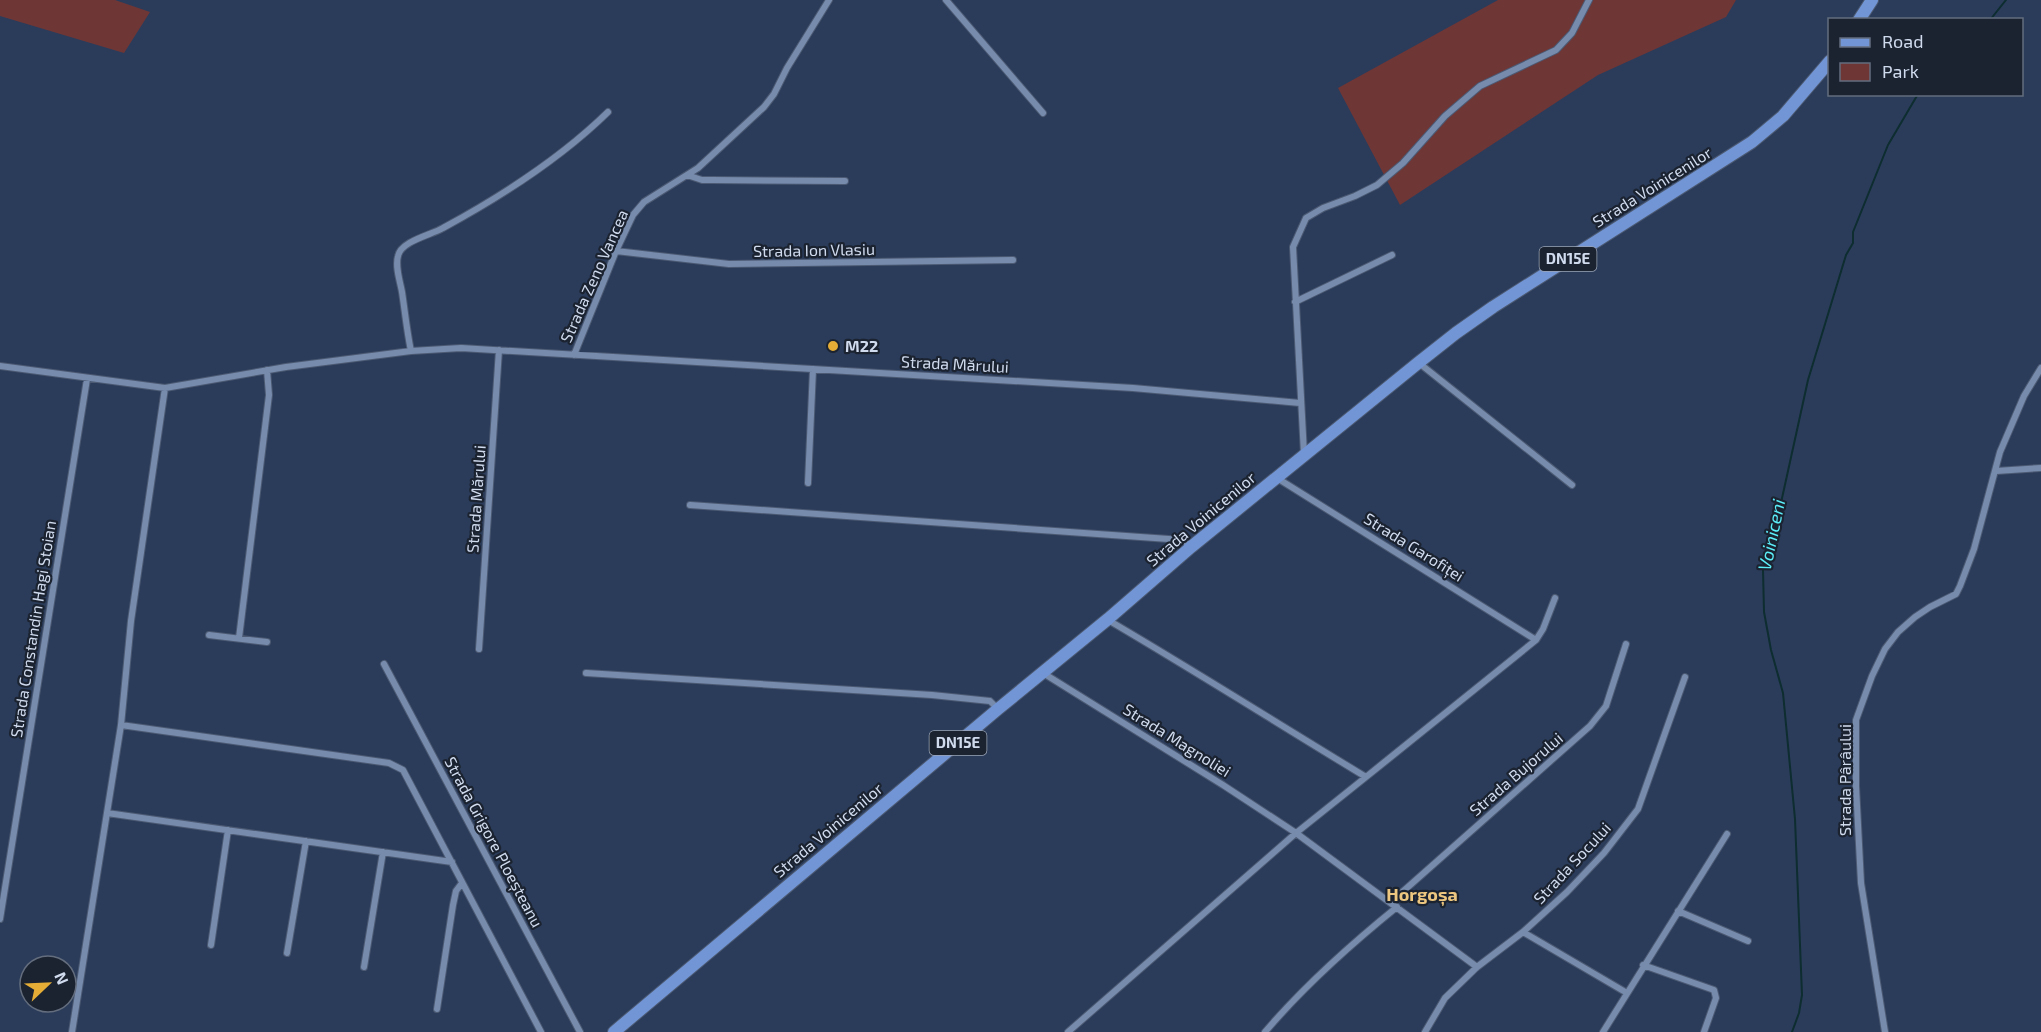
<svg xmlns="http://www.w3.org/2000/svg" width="2041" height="1032" font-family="'Exo 2',sans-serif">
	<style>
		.green { fill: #6f3636 }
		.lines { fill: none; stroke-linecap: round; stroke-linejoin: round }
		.stream { stroke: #0d2d30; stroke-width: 2 }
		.street-casing { stroke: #4c5a73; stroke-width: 8 }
		.primary-casing { stroke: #4c5a73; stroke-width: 14 }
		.street { stroke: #778bad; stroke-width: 6 }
		.primary { stroke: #7295d5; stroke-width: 12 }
		.poi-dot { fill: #e5ad35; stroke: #1b2331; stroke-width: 2 }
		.labels { text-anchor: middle; stroke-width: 4.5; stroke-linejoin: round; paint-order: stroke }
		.shield { fill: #1b2331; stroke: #9aa4b5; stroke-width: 1.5 }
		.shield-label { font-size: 15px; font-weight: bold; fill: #d0dbee }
		.street-label { font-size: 16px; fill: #d0dbee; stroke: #1b2331 }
		.poi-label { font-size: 16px; font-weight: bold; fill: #d0dbee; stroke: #1b2331; text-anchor: start }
		.water-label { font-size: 18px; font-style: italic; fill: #5bedf8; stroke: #1b2331 }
		.neighbourhood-label { font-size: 18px; font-weight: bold; fill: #edc77f; stroke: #1b2331 }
	</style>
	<rect width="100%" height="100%" fill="#2b3c5a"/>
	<path class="green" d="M0,0H115L150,12L124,53L0,16Z
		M1498,0H1736L1726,17L1598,75L1400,205L1338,88Z"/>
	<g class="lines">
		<path class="stream" d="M1990,20L2006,0
			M1792,1032L1799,1013L1802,995L1795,819L1783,693L1771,650L1764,612L1763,570L1777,521L1808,380L1846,255L1853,243V232L1888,145L1918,94"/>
		<defs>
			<path id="street" d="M946,0L1043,113
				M687,175L702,180H712L845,181
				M616,251L729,264L1013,260
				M1295,302L1392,255
				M411,351C407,332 405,312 402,292C400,281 395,267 398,256C401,241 431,235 443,228C502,196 560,159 608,112
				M574,355L616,251L633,215L644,202L698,168L764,107L774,94L787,68L829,0
				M1419,363L1572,485
				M0,366L165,388L286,367L411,351L461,348L1133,388L1300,403
				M1304,454L1293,247L1306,218L1323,208L1355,196L1377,185L1403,163L1445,116L1480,86L1556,50L1572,33L1589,0
				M1996,471L2041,468
				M1277,478L1536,640
				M808,483L813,369
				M690,505L1183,540L1191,547
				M1108,620C1195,671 1280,725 1366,777L1536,640L1543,629L1555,598
				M209,635L267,642
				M239,638L269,395L267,370
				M479,649L499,350
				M384,664L580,1032
				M586,673L932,695L990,701L998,709
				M1043,673L1223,785L1296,833L1477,967
				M121,725L131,621L165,388
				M107,813L452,862
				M1391,902L1590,726L1606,706L1626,644
				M1678,911L1748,941
				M0,919L87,379
				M1523,932L1627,993
				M211,945L228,830
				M287,953L306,841
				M1643,965L1714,990L1716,998L1704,1032
				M364,967L383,852
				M437,1009L453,905L456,891L462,883
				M72,1032L121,725L389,763L403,770L541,1032
				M1068,1032L1296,833L1366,777
				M1265,1032C1305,985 1350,945 1397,907
				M1425,1032L1445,998L1477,967L1523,932L1567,892L1604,853L1638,809L1685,677
				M1603,1032L1727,834
				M1885,1032L1861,883L1856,786V720L1872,676L1885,649L1898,632L1915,617L1930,607L1956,594L1960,586L1974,549L2000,452L2024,396L2041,368"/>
			<path id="primary" d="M1859,20L1872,0
				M614,1032L998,709L1108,619L1191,547L1418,363L1456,333L1493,307L1752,142L1783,116L1830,61"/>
		</defs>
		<use href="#street" class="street-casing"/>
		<use href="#primary" class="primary-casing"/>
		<use href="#street" class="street"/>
		<use href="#primary" class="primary"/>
	</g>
	<circle class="poi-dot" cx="833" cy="346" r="6"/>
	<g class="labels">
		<g class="shield">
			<rect x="1539.5" y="247" width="57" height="24" rx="4.5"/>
			<rect x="929.5" y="731" width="57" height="24" rx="4.5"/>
		</g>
		<g class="shield-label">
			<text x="1568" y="264">DN15E</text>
			<text x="958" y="748">DN15E</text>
		</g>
		<g class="street-label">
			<text transform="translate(1652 187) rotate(-32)" y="6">Strada Voinicenilor</text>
			<text transform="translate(814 250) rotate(-1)" y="6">Strada Ion Vlasiu</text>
			<text transform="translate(594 276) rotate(-66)" y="6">Strada Zeno Vancea</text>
			<text transform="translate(955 364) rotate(3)" y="6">Strada Mărului</text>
			<text transform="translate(476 499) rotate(-86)" y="6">Strada Mărului</text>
			<text transform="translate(1201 519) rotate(-40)" y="6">Strada Voinicenilor</text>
			<text transform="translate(1414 547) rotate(32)" y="6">Strada Garofiței</text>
			<text transform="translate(33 629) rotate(-81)" y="6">Strada Constandin Hagi Stoian</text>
			<text transform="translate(1177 740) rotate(32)" y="6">Strada Magnoliei</text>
			<text transform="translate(1516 774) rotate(-41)" y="6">Strada Bujorului</text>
			<text transform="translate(1845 780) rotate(-90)" y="6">Strada Pârâului</text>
			<text transform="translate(828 830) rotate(-40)" y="6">Strada Voinicenilor</text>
			<text transform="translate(494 842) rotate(62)" y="6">Strada Grigore Ploeșteanu</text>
			<text transform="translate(1572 863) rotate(-47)" y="6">Strada Socului</text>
		</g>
		<g class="poi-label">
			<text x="845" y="352">M22</text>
		</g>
		<g class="water-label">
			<text transform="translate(1772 535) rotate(-78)" y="6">Voiniceni</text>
		</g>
		<g class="neighbourhood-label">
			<text x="1422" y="901">Horgoșa</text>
		</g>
	</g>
	<rect x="1828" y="18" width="195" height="78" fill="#1b2331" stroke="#636d7d" stroke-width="1.5"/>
	<rect x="1840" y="38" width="30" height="9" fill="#7295d5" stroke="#636d7d" stroke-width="1.5"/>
	<text x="1882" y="48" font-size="18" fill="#d0dbee">Road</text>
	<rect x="1840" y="63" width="30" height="18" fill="#6f3636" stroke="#636d7d" stroke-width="1.5"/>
	<text x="1882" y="78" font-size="18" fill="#d0dbee">Park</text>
	<g transform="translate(48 984) rotate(67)"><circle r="28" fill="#1b2331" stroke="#636d7d" stroke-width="1.5"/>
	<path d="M0-4.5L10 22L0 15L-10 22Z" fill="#e5ad35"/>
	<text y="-9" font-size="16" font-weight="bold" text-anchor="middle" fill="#d0dbee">N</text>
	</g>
</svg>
